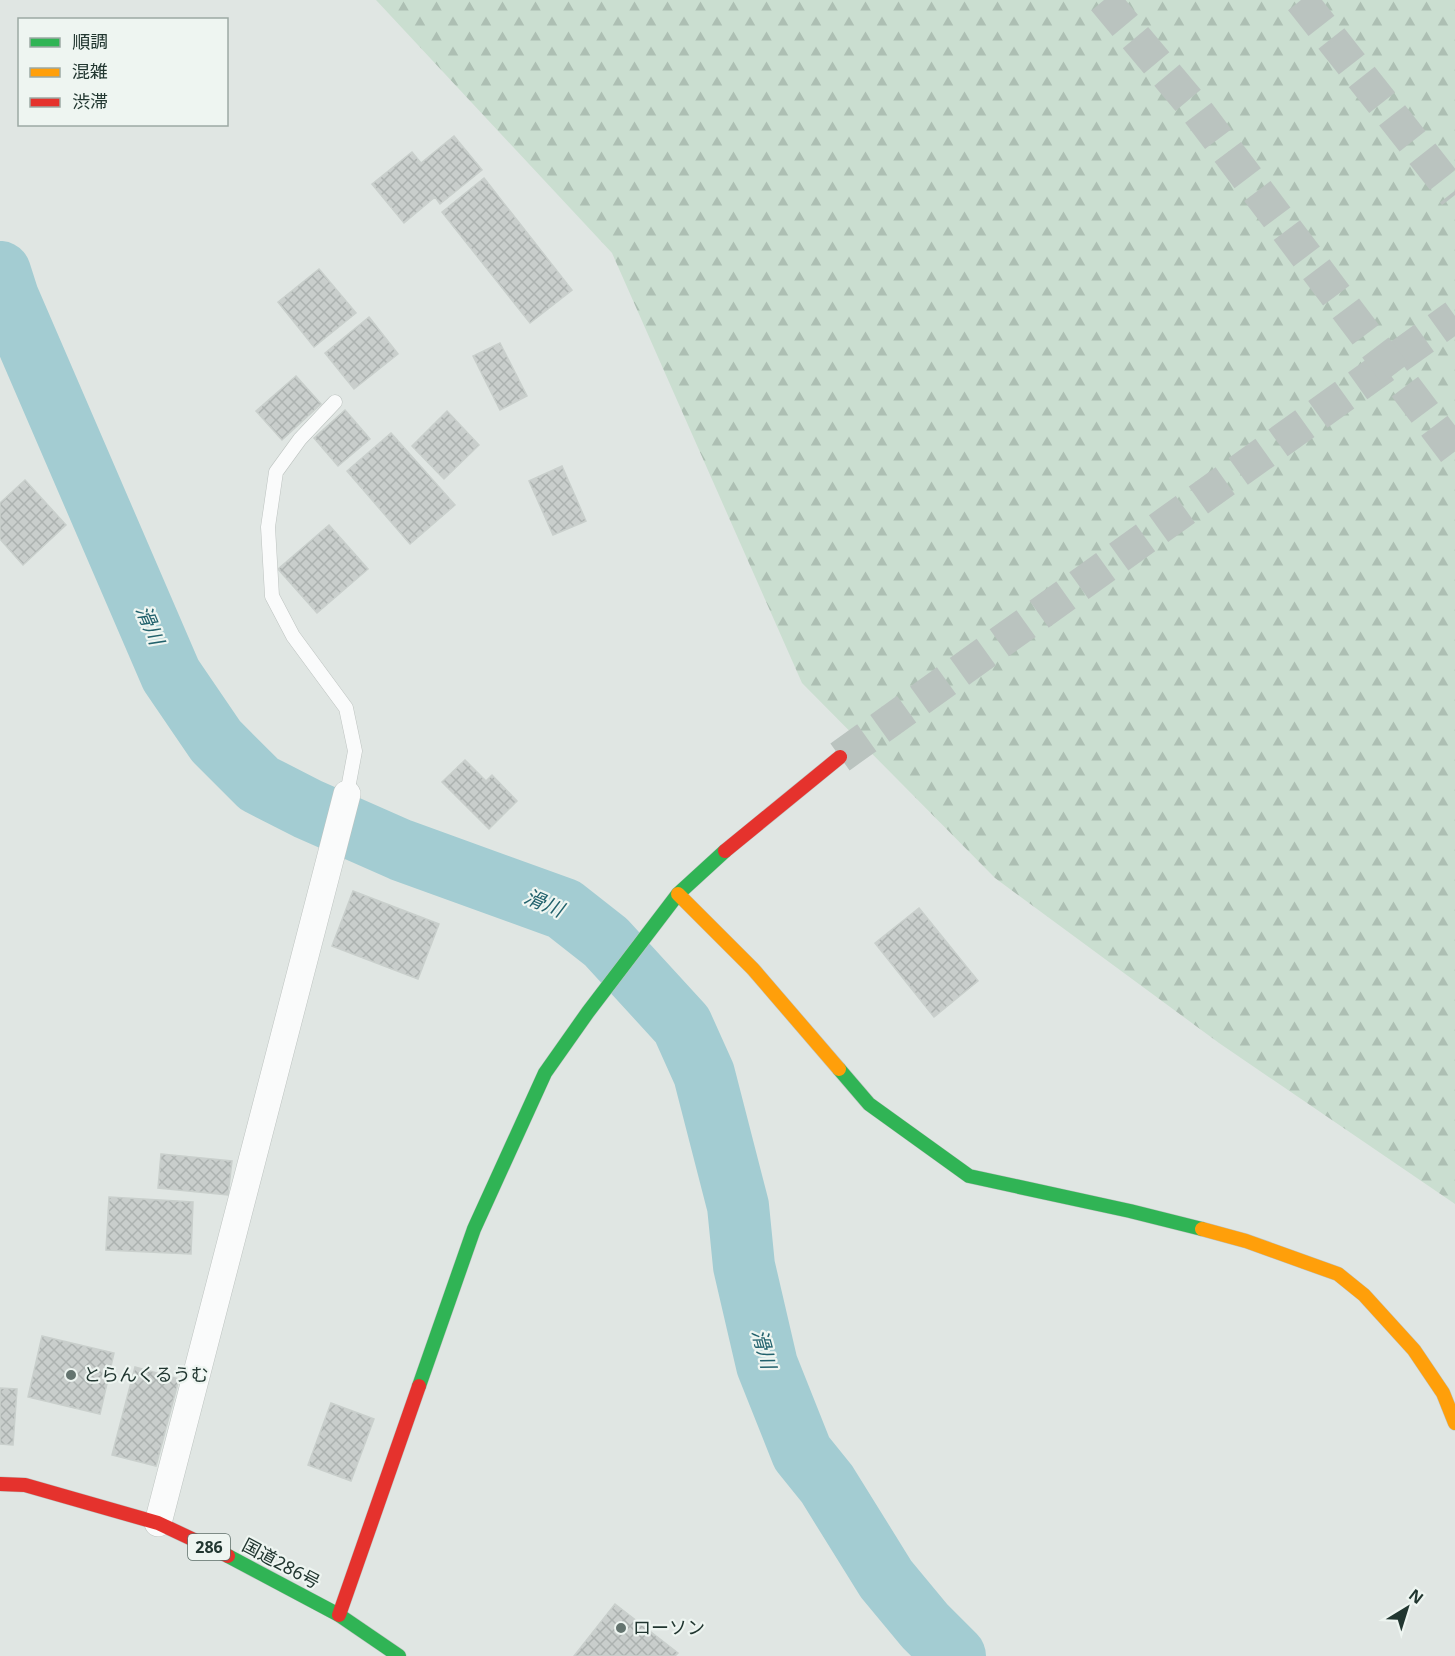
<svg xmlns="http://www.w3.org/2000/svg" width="1455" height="1656" font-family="'Noto Sans','Noto Sans JP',sans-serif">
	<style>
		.forest { fill: url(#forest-firs) }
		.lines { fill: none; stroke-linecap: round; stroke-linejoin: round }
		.river { stroke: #a3ccd2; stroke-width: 62 }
		.building { fill: url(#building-cross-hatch); stroke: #c9cfcc; stroke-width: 1.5 }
		.secondary-tunnel { stroke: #bac3bf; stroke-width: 33; stroke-dasharray: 33 16; stroke-linecap: butt }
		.highway-tunnel { stroke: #bac3bf; stroke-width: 33; stroke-dasharray: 33 16; stroke-linecap: butt }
		.lane-casing { stroke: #bdc3c0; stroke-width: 15 }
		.street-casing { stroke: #bdc3c0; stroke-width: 28 }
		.fast-casing { stroke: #bdc3c0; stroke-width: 15 }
		.slow-casing { stroke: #bdc3c0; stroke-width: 15 }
		.jam-casing { stroke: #bdc3c0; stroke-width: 15 }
		.lane { stroke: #fafbfb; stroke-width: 14 }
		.street { stroke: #fafbfb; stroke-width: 27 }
		.fast { stroke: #30b455; stroke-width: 14 }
		.slow { stroke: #ff9f0a; stroke-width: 14 }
		.jam { stroke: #e5322d; stroke-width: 14 }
		.poi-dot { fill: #64746f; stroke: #eef5f1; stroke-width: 2 }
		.labels { text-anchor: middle; stroke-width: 4.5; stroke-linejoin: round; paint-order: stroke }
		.shield { fill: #eef5f1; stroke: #5e6f6a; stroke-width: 1.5 }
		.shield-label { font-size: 16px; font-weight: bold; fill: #213630 }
		.poi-label { font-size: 18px; fill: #213630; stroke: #eef5f1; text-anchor: start }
		.street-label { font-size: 18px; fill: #213630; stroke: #eef5f1 }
		.water-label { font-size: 20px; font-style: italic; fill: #21616c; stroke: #eef5f1 }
	</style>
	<defs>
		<pattern id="forest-firs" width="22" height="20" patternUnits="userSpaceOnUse" patternTransform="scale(1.5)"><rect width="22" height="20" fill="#caded0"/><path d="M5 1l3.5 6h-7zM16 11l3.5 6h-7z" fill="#adbfb3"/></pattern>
		<pattern id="building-cross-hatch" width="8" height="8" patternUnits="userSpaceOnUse" patternTransform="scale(1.5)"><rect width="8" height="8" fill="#c9cecc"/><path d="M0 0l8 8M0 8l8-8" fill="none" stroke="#acb2b0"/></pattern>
	</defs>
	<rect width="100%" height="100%" fill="#e0e6e3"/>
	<path class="forest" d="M376,0H1455V1204L1219,1043L995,878L802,683L612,253Z"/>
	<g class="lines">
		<path class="river" d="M0,272L8,297L171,675L216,741L259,784L308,809L401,850L564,909L606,942L682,1025L704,1074L738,1206L744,1266L767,1365L802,1453L827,1484L886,1579L925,1626L955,1656"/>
	</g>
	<path class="building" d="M454,136L482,170L440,204L435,197L404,223L372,184L412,152L421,163Z
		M484,178L572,290L530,323L442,212Z
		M319,269L356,313L314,347L278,302Z
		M369,317L398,354L354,389L325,353Z
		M500,343L527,396L500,410L473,356Z
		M296,376L321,404L282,440L256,411Z
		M345,410L370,439L338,466L314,438Z
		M447,411L479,445L444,479L412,446Z
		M391,433L455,505L410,544L347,471Z
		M562,466L586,521L553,535L529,481Z
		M25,480L66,525L23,565L0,539V503Z
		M329,525L368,569L317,613L278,569Z
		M465,760L486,781L492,775L517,801L489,829L442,782Z
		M353,891L439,924L418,979L332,946Z
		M919,908L978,981L934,1017L875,943Z
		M161,1154L232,1161L228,1195L158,1188Z
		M109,1197L193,1202L191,1254L106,1250Z
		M42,1336L114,1353L100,1414L28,1397Z
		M135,1367L179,1379L156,1466L112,1455Z
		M0,1388L17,1389L13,1445L0,1444Z
		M331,1403L374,1419L351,1481L308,1465Z
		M615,1604L678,1653L675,1656H574Z"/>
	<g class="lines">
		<path class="secondary-tunnel" d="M840,757L1455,316"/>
		<path class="highway-tunnel" d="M1104,0L1197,111L1455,453
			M1301,0L1455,195"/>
		<defs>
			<path id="lane" d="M335,402L300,439L276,472L268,527L272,596L293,636L346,708L355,751L347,794"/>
			<path id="street" d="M158,1523L347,794"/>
			<path id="fast" d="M839,1069L869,1104L969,1176L1130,1211L1202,1229
				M419,1386L474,1229L545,1073L588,1012L678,894L725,851
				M228,1556L339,1615L399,1656"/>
			<path id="slow" d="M678,894L753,969L839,1069
				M1202,1229L1246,1241L1338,1274L1364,1295L1414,1350L1443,1393L1455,1423"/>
			<path id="jam" d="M725,851L840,757
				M0,1484L25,1485L158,1523L228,1556
				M339,1615L419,1386"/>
		</defs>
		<use href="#lane" class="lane-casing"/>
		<use href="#street" class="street-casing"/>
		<use href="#fast" class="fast-casing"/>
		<use href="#slow" class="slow-casing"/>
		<use href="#jam" class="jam-casing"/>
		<use href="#lane" class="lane"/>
		<use href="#street" class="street"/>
		<use href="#fast" class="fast"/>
		<use href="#slow" class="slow"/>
		<use href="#jam" class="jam"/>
	</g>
	<g class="poi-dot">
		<circle cx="71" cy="1375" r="6"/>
		<circle cx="621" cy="1628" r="6"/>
	</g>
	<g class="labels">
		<rect class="shield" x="188" y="1534" width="42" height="26" rx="4.5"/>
		<g class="shield-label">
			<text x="209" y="1553">286</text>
		</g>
		<g class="poi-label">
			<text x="83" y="1381">とらんくるうむ</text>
			<text x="633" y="1634">ローソン</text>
		</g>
		<g class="street-label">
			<text transform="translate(281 1564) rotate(28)" y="6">国道286号</text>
		</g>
		<g class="water-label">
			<text transform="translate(150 625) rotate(67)" y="7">滑川</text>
			<text transform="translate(544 903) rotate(23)" y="7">滑川</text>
			<text transform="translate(764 1349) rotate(75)" y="7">滑川</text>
		</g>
	</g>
	<rect x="18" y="18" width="210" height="108" fill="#eef5f1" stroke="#9ca9a4" stroke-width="1.5"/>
	<rect x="30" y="38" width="30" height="9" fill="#30b455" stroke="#9ca9a4" stroke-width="1.5"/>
	<text x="72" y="48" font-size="18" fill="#213630">順調</text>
	<rect x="30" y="68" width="30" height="9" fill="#ff9f0a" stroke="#9ca9a4" stroke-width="1.5"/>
	<text x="72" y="78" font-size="18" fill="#213630">混雑</text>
	<rect x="30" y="98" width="30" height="9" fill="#e5322d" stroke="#9ca9a4" stroke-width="1.5"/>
	<text x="72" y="108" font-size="18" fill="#213630">渋滞</text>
	<g transform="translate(1407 1608) rotate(38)" stroke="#eef5f1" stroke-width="4.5" paint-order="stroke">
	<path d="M0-4.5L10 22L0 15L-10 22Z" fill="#213630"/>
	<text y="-9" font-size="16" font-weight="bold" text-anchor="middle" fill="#213630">N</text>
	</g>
</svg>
